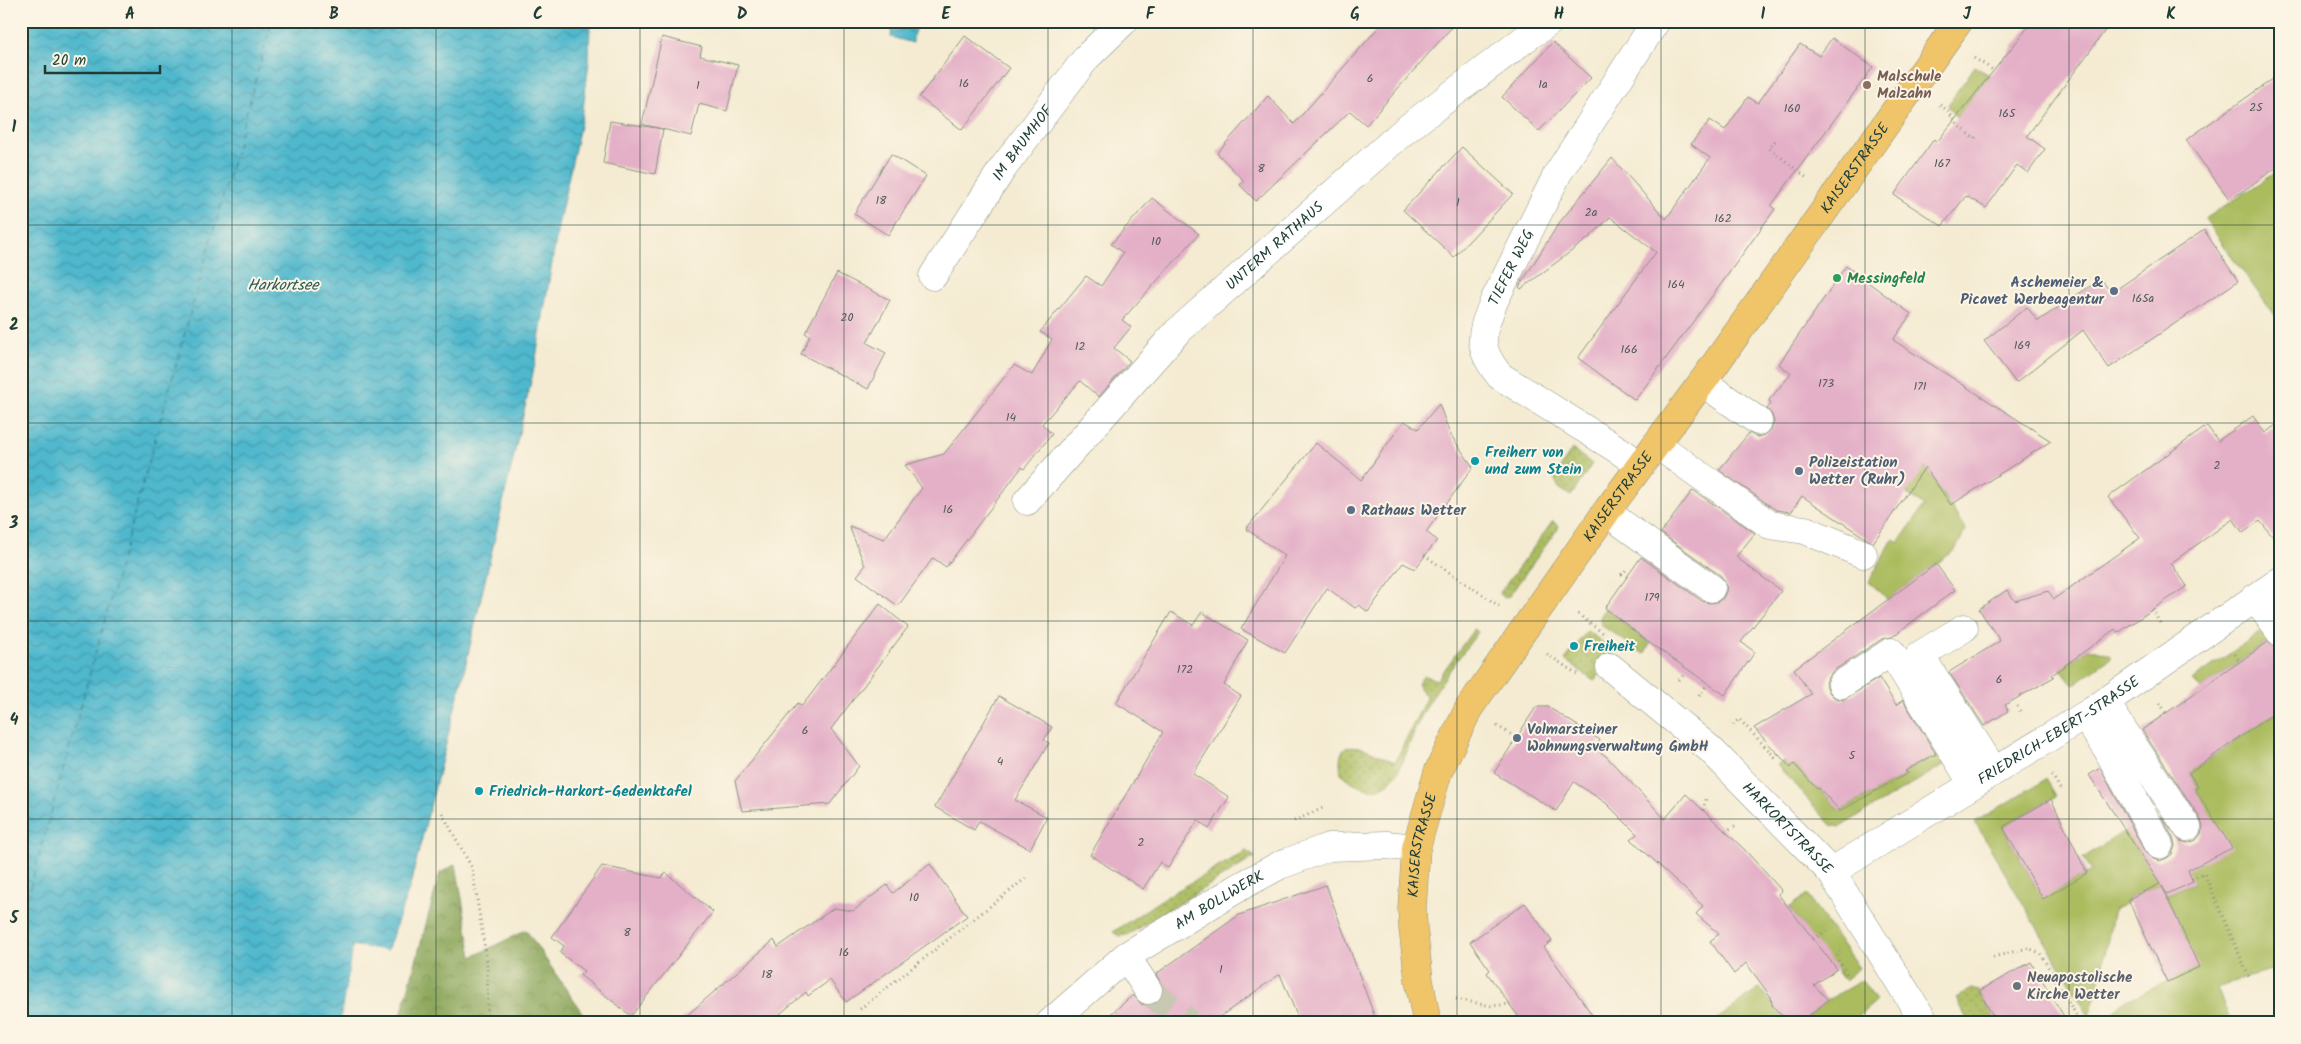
<svg xmlns="http://www.w3.org/2000/svg" width="2301" height="1044" font-family="Kalam,sans-serif">
	<style>
		.grass { fill: url(#grass-dots); stroke: #657c4a }
		.forest { fill: url(#forest-crowns); stroke: #547045 }
		.garden { fill: #abbc5f; stroke: #657c4a }
		.water { fill: url(#water-waves); stroke: #377a80 }
		.pier { fill: #f4ebd2 }
		.lines { fill: none; stroke-linecap: round; stroke-linejoin: round }
		.ferry { stroke: #2b5c5a; stroke-width: 1; stroke-dasharray: 6 5; stroke-linecap: butt }
		.building { fill: #e4b0c7 }
		.minor-tunnel { stroke: #c9c8b2; stroke-width: 28; stroke-dasharray: 28 14; stroke-linecap: butt }
		.minor-casing { stroke: #8a9483; stroke-width: 29 }
		.major-casing { stroke: #8a9483; stroke-width: 29 }
		.path { stroke: #8a9483; stroke-width: 3; stroke-dasharray: 1 4; stroke-linecap: butt }
		.minor { stroke: #fff; stroke-width: 28 }
		.major { stroke: #f0c469; stroke-width: 28 }
		.grid { fill: none; stroke: #1f3d34; stroke-width: 1; stroke-opacity: 0.55 }
		.education-dot { fill: #8d6e63; stroke: #fcf5e5; stroke-width: 2 }
		.leisure-dot { fill: #2e9e5b; stroke: #fcf5e5; stroke-width: 2 }
		.service-dot { fill: #5c6f8a; stroke: #fcf5e5; stroke-width: 2 }
		.culture-dot { fill: #0f9aa8; stroke: #fcf5e5; stroke-width: 2 }
		.worship-dot { fill: #6b7280; stroke: #fcf5e5; stroke-width: 2 }
		.labels { text-anchor: middle; stroke-width: 4; stroke-linejoin: round; paint-order: stroke }
		.number-label { font-size: 12px; fill: #505a59 }
		.education-label { font-size: 15px; font-weight: bold; fill: #785e54; stroke: #fcf5e5; text-anchor: start }
		.street-label { font-size: 15px; fill: #1f3d34; stroke: #fcf5e5 }
		.leisure-label { font-size: 15px; font-weight: bold; fill: #27864d; stroke: #fcf5e5; text-anchor: start }
		.service-label { font-size: 15px; font-weight: bold; fill: #4e5e75; stroke: #fcf5e5; text-anchor: start }
		.culture-label { font-size: 15px; font-weight: bold; fill: #0d838f; stroke: #fcf5e5; text-anchor: start }
		.worship-label { font-size: 15px; font-weight: bold; fill: #5b616d; stroke: #fcf5e5; text-anchor: start }
		.water-label { font-size: 16px; font-style: italic; fill: #2b5c5a; stroke: #fcf5e5 }
		.neatline { fill: none; stroke: #1f3d34; stroke-width: 2 }
		.grid-label { font-size: 16px; text-anchor: middle; font-weight: bold; fill: #1f3d34 }
	</style>
	<defs>
		<pattern id="grass-dots" width="8" height="8" patternUnits="userSpaceOnUse" patternTransform="scale(1.25)"><rect width="8" height="8" fill="#abbc5f"/><path d="M2 2h.1M6 6h.1" fill="none" stroke="#8b9a4f" stroke-width="1.8" stroke-linecap="round"/></pattern>
		<pattern id="forest-crowns" width="20" height="18" patternUnits="userSpaceOnUse" patternTransform="scale(1.25)"><rect width="20" height="18" fill="#88a456"/><path d="M2 6a3 3 0 1 1 6 0M12 15a3 3 0 1 1 6 0" fill="none" stroke="#6f8748"/></pattern>
		<pattern id="water-waves" width="16" height="10" patternUnits="userSpaceOnUse" patternTransform="scale(1.25)"><rect width="16" height="10" fill="#4fb8cd"/><path d="M0 5q4-4 8 0t8 0" fill="none" stroke="#4197a7"/></pattern>
	</defs>
	<rect width="100%" height="100%" fill="#fcf5e5"/>
	<filter id="ink" filterUnits="userSpaceOnUse"><feTurbulence type="fractalNoise" baseFrequency=".02" numOctaves="2"/><feDisplacementMap in="SourceGraphic" scale="10" xChannelSelector="R" yChannelSelector="G"/><feConvolveMatrix kernelMatrix="1 2 1 2 8 2 1 2 1" color-interpolation-filters="sRGB"/></filter>
	<filter id="wash" filterUnits="userSpaceOnUse"><feTurbulence type="fractalNoise" baseFrequency=".0096" numOctaves="4" result="noise"/><feDisplacementMap in="SourceGraphic" scale="20" xChannelSelector="R" yChannelSelector="G"/><feGaussianBlur stdDeviation="1.12" result="paint"/><feColorMatrix in="noise" values="0 0 0 0 0 0 0 0 0 0 0 0 0 0 0 0 0 1.4 0 .05"/><feComposite in="paint" operator="in"/></filter>
	<g filter="url(#wash)">
		<rect width="100%" height="100%" fill="#f4ebd2"/>
		<path class="grass" d="M1572,449L1592,464L1571,496L1559,488L1554,478Z
			M1553,521L1559,527L1509,596L1505,598L1499,594Z
			M1474,629L1478,632C1454,664 1430,695 1414,732C1407,748 1401,777 1385,785C1368,795 1354,784 1341,773C1333,726 1375,754 1395,762L1427,696C1419,690 1414,684 1424,676L1437,680Z
			M1587,631L1615,651L1594,681L1565,660Z
			M1246,851L1255,857L1127,935L1119,936L1113,932L1161,900Z
			M1972,989L1979,991L1997,1023H1969L1956,998Z"/>
		<path class="forest" d="M456,864L472,957L526,930L589,1023H399L440,873Z"/>
		<path class="garden" d="M1975,66L1989,75L1970,99L1976,104L1957,118L1948,105Z
			M2280,170V313L2275,316L2205,219Z
			M1925,467L1966,530L1955,550L1888,600L1869,582L1893,539L1899,542L1924,506L1907,494L1908,492L1904,489Z
			M1605,608L1650,644L1644,654L1601,625L1600,618Z
			M2265,629L2272,639L2201,689L2192,680Z
			M2089,648L2110,654L2112,657L2073,685L2060,669Z
			M2280,709V967L2217,987L2231,1023H2117L2114,1012L2123,1002L2198,967L2166,895L2193,883L2187,870L2210,814L2180,798L2198,787L2189,773Z
			M1944,752L1950,761L1840,827L1831,825L1777,765L1784,760L1791,767L1794,764L1816,788H1819L1840,811L1907,774L1905,771L1927,759L1929,753L1932,758Z
			M2046,779L2056,796L2003,827L2036,887L2058,890L2091,871L2083,858L2126,830L2160,884L2128,899L2129,902L2114,909L2098,989L2089,1016L1975,822Z
			M1807,895L1859,968L1844,980L1789,908Z
			M1862,980L1876,1001L1851,1023H1712L1760,988C1773,1005 1781,1019 1804,1020L1828,1000Z"/>
		<path class="water" d="M21,21H590L589,62L582,117L559,221L535,364L463,676L410,886L387,951L353,946L340,1023H21Z
			M892,21H933C919,24 912,28 913,43L891,37Z"/>
		<path class="pier" d="M353,946L390,951L387,953L355,949L343,1023H340Z"/>
		<g class="lines">
			<path class="ferry" d="M21,920L272,21"/>
		</g>
		<g id="blocks">
			<path class="building" d="M1384,21H1457L1366,125L1350,111L1256,201L1240,185L1244,181L1217,153L1268,96L1294,124Z
				M2033,21H2112L2027,136L2045,149L2028,173L2017,165L1986,208L1966,196L1942,226L1894,195L1934,139L1937,142Z
				M965,36L1009,68L962,130L919,97Z
				M662,37L702,47L700,56L738,65L727,111L699,104L691,136L642,124Z
				M1832,38L1873,67L1771,206L1775,209L1721,284L1635,400L1578,358L1656,252L1610,217L1590,237L1521,289L1519,287L1559,223L1612,158L1666,219L1710,158L1691,144L1710,120L1725,130L1748,97L1758,103L1800,44L1819,56Z
				M1553,42L1591,78L1539,131L1502,97Z
				M2280,74V165L2230,200L2186,140Z
				M610,121L663,129L655,174L603,163Z
				M1462,147L1513,194L1454,257L1403,210Z
				M891,154L926,176L888,235L854,214Z
				M1152,198L1199,234L1122,320L1131,327L1114,348L1130,361L1099,397L1080,381L1042,424L1052,434L1024,469L1022,467L946,567L933,558L898,606L857,576L865,566L849,526L884,539L922,488L905,465L944,454L1014,365L1032,375L1052,339L1040,332L1086,276L1101,286L1123,253L1111,244Z
				M2204,230L2238,281L2109,368L2083,330L2016,383L1984,341L2027,307L2038,321L2101,279L2111,293Z
				M1846,266L1911,314L1893,340L2051,441L1951,505L1925,467L1873,543L1802,496L1791,512L1776,510L1719,470L1749,433L1757,437L1765,435L1771,430L1774,422L1772,415L1767,409L1771,404L1769,400L1791,374L1779,364Z
				M837,273L890,300L867,343L886,353L868,389L801,354L810,336L805,333Z
				M1439,404L1450,434L1473,467L1426,532L1437,540L1415,569L1403,563L1368,612L1359,605L1355,608L1327,588L1285,653L1241,629L1285,556L1246,529L1316,443L1361,480L1404,421L1418,429Z
				M2253,416L2265,433L2280,422V546L2260,521L2243,533L2233,519L2171,563L2187,586L2118,633L2115,629L2052,675L2054,677L2005,705L2008,711L1984,726L1949,672L2000,641L1979,609L2007,590L2015,601L2048,591L2054,599L2140,538L2108,497L2207,426L2218,441Z
				M1693,490L1755,533L1736,557L1781,591L1741,642L1755,652L1725,695L1651,644L1605,608L1641,557L1702,601L1709,603L1717,602L1723,598L1727,589L1725,582L1721,576L1661,533Z
				M1936,564L1955,590L1892,637L1882,639L1833,671L1828,677L1826,684L1829,692L1835,698L1843,700L1879,678L1896,705L1903,700L1936,754L1905,771L1908,773L1840,811L1819,788L1817,789L1794,764L1791,768L1754,728L1811,694L1794,669Z
				M880,604L908,627L831,729L859,766L830,804L742,811L735,781L798,703L802,706Z
				M1171,612L1193,625L1202,612L1248,640L1224,685L1241,696L1193,774L1229,797L1209,829L1198,820L1168,868L1160,862L1143,889L1090,855L1163,732L1116,703Z
				M2268,642L2273,646L2280,647V709L2189,773L2198,787L2195,789L2232,848L2188,870L2193,882L2167,894L2162,886L2199,967L2167,982L2128,899L2160,884L2089,775L2100,768L2145,852L2151,858L2159,861L2167,858L2172,854L2175,846L2173,838L2161,816L2180,841L2188,843L2196,840L2201,834L2203,827L2200,818L2142,730Z
				M999,696L1052,727L1044,740L1049,743L1015,800L1047,817L1030,849L979,821L974,830L935,807Z
				M1536,707H1548L1600,740L1595,749L1606,756L1665,819L1686,794L1744,849L1782,891L1778,894L1837,969L1814,985L1828,1000L1804,1020H1789L1780,1014L1772,1005L1771,997L1746,963L1734,974L1710,941L1719,934L1696,914L1703,906L1631,839L1637,834L1606,803L1574,782L1556,811L1494,773Z
				M2051,799L2087,873L2043,899L2003,827Z
				M930,864L967,916L846,1002L830,980L808,996L806,992L769,1023H678L774,940L778,947L834,908L853,911L887,885L893,893Z
				M602,866L661,878L666,873L713,912L631,1016L580,975L584,971L560,953L564,946L552,937Z
				M1326,885L1377,1023H1300L1280,974L1211,1023H1100L1133,995L1141,1004L1149,1006L1157,1003L1162,998L1164,990L1156,974L1239,915Z
				M1525,903L1552,941L1544,947L1598,1023H1523L1487,973L1490,970L1470,942Z
				M2031,962L2068,1023H1997L1979,991Z"/>
		</g>
	</g>
	<g filter="url(#ink)">
		<use href="#blocks" fill-opacity="0" stroke="#8a9483" stroke-width="1"/>
		<g class="lines">
			<path class="minor-tunnel" d="M1148,990L1189,1023"/>
			<defs>
				<g id="minor">
					<path id="s1" d="M933,276L1003,168L1087,57L1124,21"/>
					<path d="M1702,382L1758,421"/>
					<path d="M1656,444L1770,525L1805,530L1863,554"/>
					<path id="s2" d="M1640,465L1620,451L1500,376C1475,346 1481,333 1495,299L1558,173L1656,21"/>
					<path id="s3" d="M1027,501L1177,332L1404,131L1530,35L1551,21"/>
					<path d="M1606,512L1711,588"/>
					<path d="M2255,598L2280,632"/>
					<path d="M1964,628L1920,655L1994,771"/>
					<path id="s4" d="M1610,667L1710,749L1831,872L1925,1023"/>
					<path d="M1842,684L1891,652L1973,784"/>
					<path d="M2105,702L2187,827"/>
					<path d="M2084,716L2105,745L2159,845"/>
					<path id="s5" d="M1831,872L2092,711L2280,581"/>
					<path d="M1126,956L1148,990"/>
					<path id="s6" d="M1050,1023L1126,956L1243,885L1280,865L1329,847L1386,845L1416,848"/>
				</g>
				<g id="major">
					<path id="s7" d="M1427,1023L1419,980L1413,928L1412,908L1416,848L1438,772L1469,708L1606,512L1706,377L1959,21"/>
				</g>
			</defs>
			<use href="#minor" class="minor-casing"/>
			<use href="#major" class="major-casing"/>
			<path class="path" d="M1689,21L1701,27L1707,21
				M1974,58L1993,70
				M1940,105L1947,110L1957,124L1974,139L1977,136
				M1775,141L1769,148L1807,178
				M2279,515L2280,516
				M1424,555L1499,606
				M1627,577L1622,574L1628,568
				M2152,609L2160,623
				M1578,614L1604,634
				M1547,654L1577,674
				M2235,654L2240,662
				M1679,680L1685,673
				M1699,696L1708,683
				M2160,703L2166,713
				M2017,706L2022,714
				M1733,725L1739,719L1775,757L1779,754
				M1497,726L1517,738
				M2052,775L2062,792
				M1703,810L1707,796
				M442,813L472,868L487,962L488,1023
				M1294,821L1323,808
				M1725,831L1738,825
				M2192,879L2204,873L2249,977
				M1813,939L1828,930
				M1840,951L1837,958L1849,976
				M1993,957L2028,948L2040,953L2081,1023
				M1456,999L1492,1006L1510,1004
				M860,1009L1026,878"/>
			<use href="#minor" class="minor"/>
			<use href="#major" class="major"/>
		</g>
	</g>
	<path class="grid" d="M232,21V1023M436,21V1023M640,21V1023M844,21V1023M1048,21V1023M1253,21V1023M1457,21V1023M1661,21V1023M1865,21V1023M2069,21V1023M21,225H2280M21,423H2280M21,621H2280M21,819H2280"/>
	<circle class="education-dot" cx="1867" cy="85" r="5"/>
	<circle class="leisure-dot" cx="1837" cy="278" r="5"/>
	<g class="service-dot">
		<circle cx="2114" cy="291" r="5"/>
		<circle cx="1799" cy="471" r="5"/>
		<circle cx="1351" cy="510" r="5"/>
		<circle cx="1517" cy="738" r="5"/>
	</g>
	<g class="culture-dot">
		<circle cx="1475" cy="461" r="5"/>
		<circle cx="1574" cy="646" r="5"/>
		<circle cx="479" cy="791" r="5"/>
	</g>
	<circle class="worship-dot" cx="2017" cy="986" r="5"/>
	<g class="labels">
		<g class="number-label">
			<text x="1370" y="82">6</text>
			<text x="964" y="87">16</text>
			<text x="1543" y="88">1a</text>
			<text x="698" y="89">1</text>
			<text x="2256" y="111">25</text>
			<text x="1792" y="112">160</text>
			<text x="2007" y="117">165</text>
			<text x="1942" y="167">167</text>
			<text x="1261" y="172">8</text>
			<text x="881" y="204">18</text>
			<text x="1458" y="206">1</text>
			<text x="1591" y="216">2a</text>
			<text x="1723" y="222">162</text>
			<text x="1156" y="245">10</text>
			<text x="1676" y="288">164</text>
			<text x="2143" y="302">165a</text>
			<text x="847" y="321">20</text>
			<text x="2022" y="349">169</text>
			<text x="1080" y="350">12</text>
			<text x="1629" y="353">166</text>
			<text x="1826" y="387">173</text>
			<text x="1920" y="390">171</text>
			<text x="1011" y="421">14</text>
			<text x="2217" y="469">2</text>
			<text x="948" y="513">16</text>
			<text x="1652" y="601">179</text>
			<text x="1185" y="673">172</text>
			<text x="1999" y="683">6</text>
			<text x="805" y="734">6</text>
			<text x="1852" y="759">5</text>
			<text x="1000" y="765">4</text>
			<text x="1141" y="846">2</text>
			<text x="914" y="901">10</text>
			<text x="627" y="936">8</text>
			<text x="844" y="956">16</text>
			<text x="1221" y="973">1</text>
			<text x="767" y="978">18</text>
		</g>
		<g class="education-label">
			<text x="1877" y="81">Malschule<tspan x="1877" dy="17">Malzahn</tspan></text>
		</g>
		<g class="street-label">
			<text dy="5" stroke="none"><textPath href="#s1" startOffset="160">IM BAUMHOF</textPath></text>
			<text dy="5" stroke="none"><textPath href="#s7" startOffset="990">KAISERSTRASSE</textPath></text>
			<text dy="5" stroke="none"><textPath href="#s3" startOffset="356">UNTERM RATHAUS</textPath></text>
			<text dy="5" stroke="none"><textPath href="#s2" startOffset="285">TIEFER WEG</textPath></text>
			<text dy="5" stroke="none"><textPath href="#s7" startOffset="585">KAISERSTRASSE</textPath></text>
			<text dy="5" stroke="none"><textPath href="#s5" startOffset="268">FRIEDRICH-EBERT-STRASSE</textPath></text>
			<text dy="5" stroke="none"><textPath href="#s4" startOffset="240">HARKORTSTRASSE</textPath></text>
			<text dy="5" stroke="none"><textPath href="#s7" startOffset="180">KAISERSTRASSE</textPath></text>
			<text dy="5" stroke="none"><textPath href="#s6" startOffset="210">AM BOLLWERK</textPath></text>
		</g>
		<g class="leisure-label">
			<text x="1847" y="283">Messingfeld</text>
		</g>
		<g class="service-label">
			<text x="2104" y="287" text-anchor="end">Aschemeier &amp;<tspan x="2104" dy="17">Picavet Werbeagentur</tspan></text>
			<text x="1809" y="467">Polizeistation<tspan x="1809" dy="17">Wetter (Ruhr)</tspan></text>
			<text x="1361" y="515">Rathaus Wetter</text>
			<text x="1527" y="734">Volmarsteiner<tspan x="1527" dy="17">Wohnungsverwaltung GmbH</tspan></text>
		</g>
		<g class="culture-label">
			<text x="1485" y="457">Freiherr von<tspan x="1485" dy="17">und zum Stein</tspan></text>
			<text x="1584" y="651">Freiheit</text>
			<text x="489" y="796">Friedrich-Harkort-Gedenktafel</text>
		</g>
		<g class="worship-label">
			<text x="2027" y="982">Neuapostolische<tspan x="2027" dy="17">Kirche Wetter</tspan></text>
		</g>
		<g class="water-label">
			<text x="283" y="290">Harkortsee</text>
		</g>
	</g>
	<rect width="2301" height="1044" fill="none" stroke="#fcf5e5" stroke-width="55"/>
	<path d="M45 65v8h115v-8" fill="none" stroke="#1f3d34" stroke-width="2.5"/>
	<text x="52" y="65" font-size="15" fill="#1f3d34" stroke="#fcf5e5" stroke-width="4" paint-order="stroke">20 m</text>
	<rect x="28" y="28" width="2246" height="988" class="neatline"/>
	<g class="grid-label">
		<text x="130" y="19">A</text>
		<text x="334" y="19">B</text>
		<text x="538" y="19">C</text>
		<text x="742" y="19">D</text>
		<text x="946" y="19">E</text>
		<text x="1150" y="19">F</text>
		<text x="1355" y="19">G</text>
		<text x="1559" y="19">H</text>
		<text x="1763" y="19">I</text>
		<text x="1967" y="19">J</text>
		<text x="2171" y="19">K</text>
		<text x="14" y="132">1</text>
		<text x="14" y="330">2</text>
		<text x="14" y="528">3</text>
		<text x="14" y="725">4</text>
		<text x="14" y="923">5</text>
	</g>
</svg>
